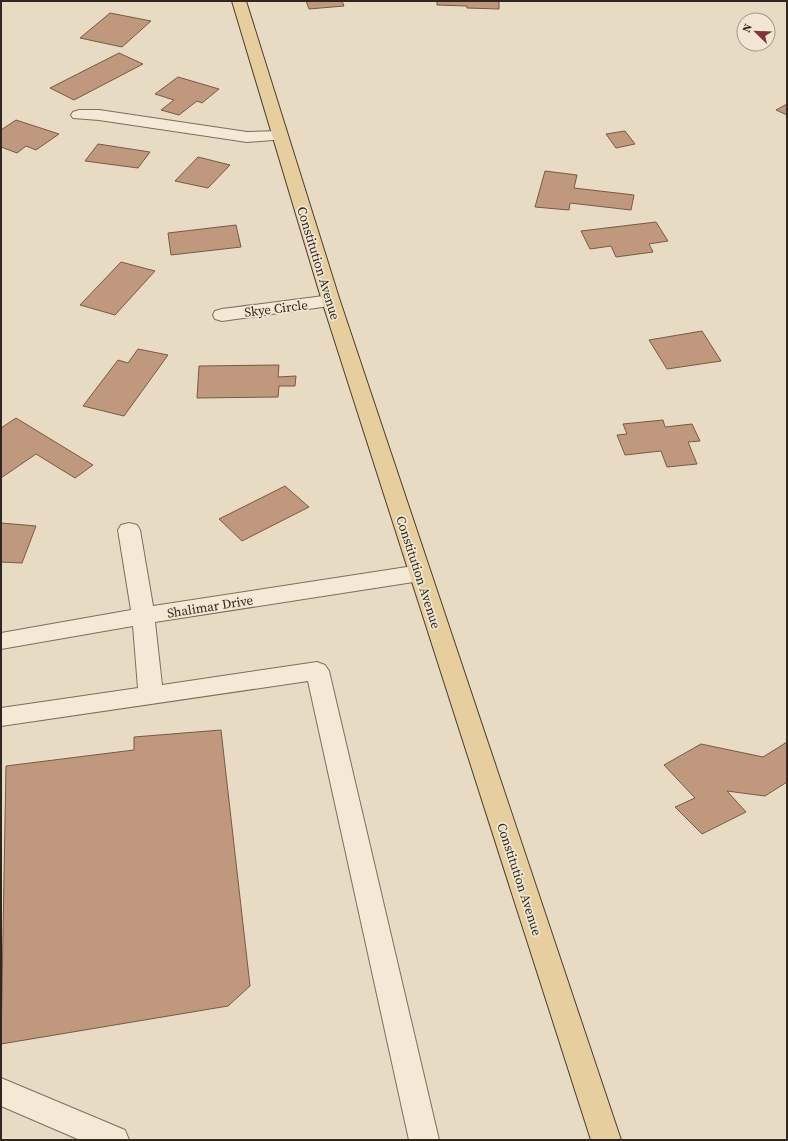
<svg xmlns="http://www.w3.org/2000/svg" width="788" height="1141" font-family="'Source Serif 4',serif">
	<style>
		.building { fill: #c0987d; stroke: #7a5945 }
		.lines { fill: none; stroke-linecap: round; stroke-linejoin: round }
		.minor-casing { stroke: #7f6e5c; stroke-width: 2 }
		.major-casing { stroke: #4d3d30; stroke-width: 2 }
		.minor { fill: #f3e9d4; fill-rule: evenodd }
		.major { fill: #e6ce9f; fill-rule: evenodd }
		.labels { text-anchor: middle; stroke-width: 3.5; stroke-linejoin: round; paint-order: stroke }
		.street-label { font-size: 13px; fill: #30271e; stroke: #f0e6d1 }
	</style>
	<rect width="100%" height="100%" fill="#e7dbc3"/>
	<path class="building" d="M306,1H342L344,6L309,9Z
		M437,1H499V9L467,8V6L437,5Z
		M110,13L151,21L122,47L80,38Z
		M119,53L143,64L74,100L50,88Z
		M178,77L219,89L202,103L197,101L179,115L161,110L174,100L155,94Z
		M787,104V115L776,110Z
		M16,120L59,134L36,150L26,146L17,153L1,147V130Z
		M625,131L635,144L616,148L606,134Z
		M98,144L150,152L138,168L85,161Z
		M198,157L230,165L208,188L175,181Z
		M545,171L577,175L574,188L634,195L631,210L570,203L569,210L535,207Z
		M656,222L668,241L649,244L653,252L616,257L611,246L590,249L581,231Z
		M236,225L241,247L171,255L168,233Z
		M121,262L155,271L115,315L80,305Z
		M702,331L721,361L667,369L649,340Z
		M138,349L168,355L124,416L83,406L118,360L128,363Z
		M279,365L278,377L296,376L295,386H279L278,397L197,398L199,366Z
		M16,418L93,465L75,478L36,454L1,478V428Z
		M663,420L665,427L692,424L700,441L688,442L697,464L667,467L661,451L625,455L617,435L627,434L623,424Z
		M285,486L309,507L242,541L219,519Z
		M1,523L36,526L22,563L1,562Z
		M221,730L250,986L228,1006L1,1044L6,766L134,750V737Z
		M787,742V782L765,796L727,791L746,812L702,834L675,807L695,798L664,765L701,744L763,757Z"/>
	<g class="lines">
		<defs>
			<path id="minor" d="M79,110H99L247,132L280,131L286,133L288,136L286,139L247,142L99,120L73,118L71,115L73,112Z
				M331,295L337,297L340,301L337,305L222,321L215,319L213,315L215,311L222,309Z
				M129,523L137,525L140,530L153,606L420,565L428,567L431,573L428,579L420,581L155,622L162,685L317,662L325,665L329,671L439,1140H409L308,681L1,726V708L138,688L133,626L1,649V633L131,610L118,530L121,525Z
				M1,1078L125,1130L129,1140H80L1,1106Z"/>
			<path id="major" d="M232,1H246L340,301L621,1140H591L322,301Z"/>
		</defs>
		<use href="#minor" class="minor-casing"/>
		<use href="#major" class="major-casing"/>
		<use href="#minor" class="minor"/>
		<use href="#major" class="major"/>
	</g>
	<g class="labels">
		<g class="street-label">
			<text transform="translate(319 263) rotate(73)" y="5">Constitution Avenue</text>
			<text transform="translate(276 308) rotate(-7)" y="5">Skye Circle</text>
			<text transform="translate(419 572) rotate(72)" y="5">Constitution Avenue</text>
			<text transform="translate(210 606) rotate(-9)" y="5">Shalimar Drive</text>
			<text transform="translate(520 879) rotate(72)" y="5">Constitution Avenue</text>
		</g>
	</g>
	<rect width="788" height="1141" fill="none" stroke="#30271e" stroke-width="4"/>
	<g transform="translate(756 32) rotate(293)"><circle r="19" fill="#f0e6d1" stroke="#a39a89"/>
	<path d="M0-3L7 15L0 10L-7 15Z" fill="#853436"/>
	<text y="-6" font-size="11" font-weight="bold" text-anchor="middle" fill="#30271e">N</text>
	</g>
</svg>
